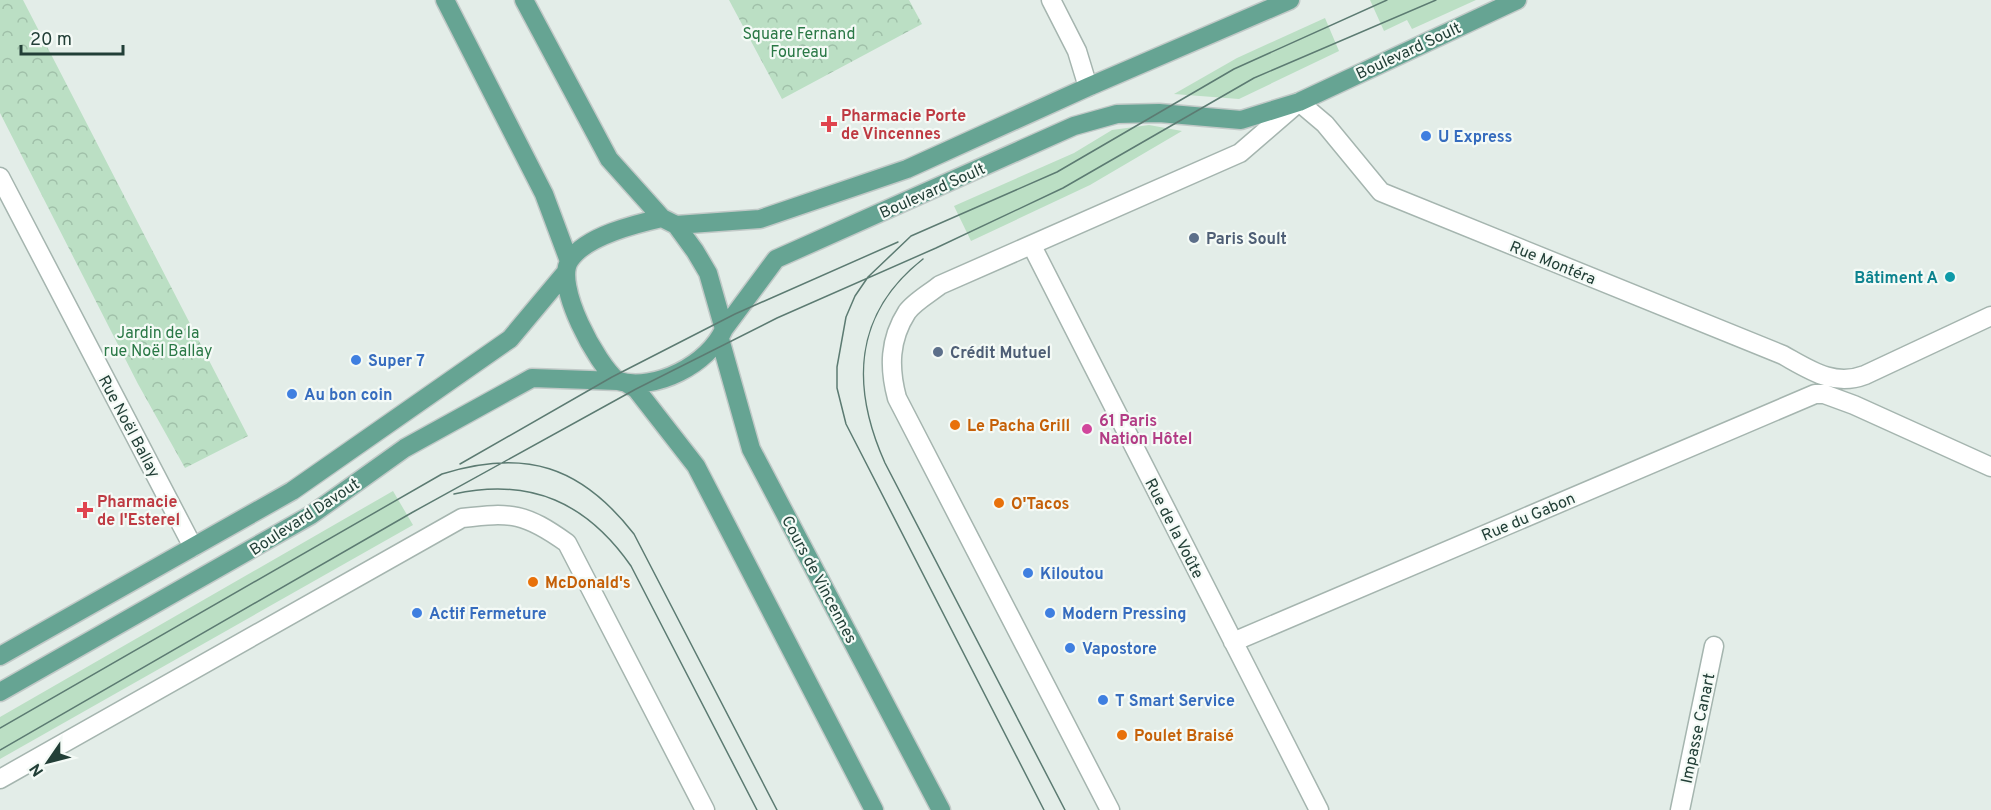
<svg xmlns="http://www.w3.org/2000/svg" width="1991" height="810" font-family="Overpass,sans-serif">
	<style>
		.green { fill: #bbdfc4 }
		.park { fill: url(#park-crowns) }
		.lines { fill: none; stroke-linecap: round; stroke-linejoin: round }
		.street-casing { stroke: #a5b5af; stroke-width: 21 }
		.primary-casing { stroke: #c1c9c7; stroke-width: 21 }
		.street { stroke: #fff; stroke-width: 18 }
		.primary { stroke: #66a493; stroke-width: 18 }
		.tram { stroke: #5c7b72; stroke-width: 1.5 }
		.health-dot { fill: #e0444e; stroke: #f4faf6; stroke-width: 2 }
		.shop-dot { fill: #3f7fe0; stroke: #f4faf6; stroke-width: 2 }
		.service-dot { fill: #5c6f8a; stroke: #f4faf6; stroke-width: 2 }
		.culture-dot { fill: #0f9aa8; stroke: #f4faf6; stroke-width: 2 }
		.food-dot { fill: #e8710a; stroke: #f4faf6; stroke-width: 2 }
		.hotel-dot { fill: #d1479c; stroke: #f4faf6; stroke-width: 2 }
		.labels { text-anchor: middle; stroke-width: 4.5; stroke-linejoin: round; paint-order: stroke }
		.park-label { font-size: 16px; fill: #2a7846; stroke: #f4faf6 }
		.street-label { font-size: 16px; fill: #223f37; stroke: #f4faf6 }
		.health-label { font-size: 16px; font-weight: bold; fill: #be3a42; stroke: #f4faf6; text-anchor: start }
		.shop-label { font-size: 16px; font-weight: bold; fill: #366cbe; stroke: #f4faf6; text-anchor: start }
		.service-label { font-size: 16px; font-weight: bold; fill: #4e5e75; stroke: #f4faf6; text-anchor: start }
		.culture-label { font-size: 16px; font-weight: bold; fill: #0d838f; stroke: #f4faf6; text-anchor: end }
		.hotel-label { font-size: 16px; font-weight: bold; fill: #b23c85; stroke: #f4faf6; text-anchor: start }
		.food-label { font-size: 16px; font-weight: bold; fill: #c56008; stroke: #f4faf6; text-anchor: start }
	</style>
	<defs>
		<pattern id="park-crowns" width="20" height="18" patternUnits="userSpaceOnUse" patternTransform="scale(1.5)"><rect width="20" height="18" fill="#bbdfc4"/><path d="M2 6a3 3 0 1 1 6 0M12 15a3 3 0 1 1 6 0" fill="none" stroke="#a0c0a9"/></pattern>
	</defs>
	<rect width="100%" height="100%" fill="#e3ede8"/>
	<path class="green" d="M1370,0H1476L1412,29L1407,20L1384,31Z
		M1325,18L1339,51L1239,99L1174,94L1237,58Z
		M1149,125L1182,131L1090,185L971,241L954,206L1074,153L1112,130Z
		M393,491L413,525L0,759V717Z"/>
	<path class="park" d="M0,0H23L248,436L185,468L138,384L0,113Z
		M729,0H909L922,24L782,99Z"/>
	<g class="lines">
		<defs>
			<path id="street" d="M1051,0L1077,51L1088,87
				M0,177L193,547
				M1032,246L1319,810
				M1233,642L1815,394H1824L1854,405L1991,467
				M0,779L462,518C512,512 525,513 567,543L705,810
				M1110,810L897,398C889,368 889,340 907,312C914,302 930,293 940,285L1240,153L1299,102L1325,124L1381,192L1783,355C1810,370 1834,387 1865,375L1991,316
				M1680,810L1714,646"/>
			<path id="primary" d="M445,0L544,194L569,261
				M524,0L609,159L662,218L676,225L695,251L708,273L724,329
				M676,225L760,219L907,169L1088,87L1290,0
				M720,339L751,449L941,810
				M618,381C597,365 553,284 570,260C586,236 635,224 662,218
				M628,384L636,389L696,466L874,810
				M0,656L292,491L510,339L566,272
				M0,692L311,515L405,448L532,378L618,381C655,392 709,364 724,329L776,259L1074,126L1117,114L1159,113L1241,120L1299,102L1517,0"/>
		</defs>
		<use href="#street" class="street-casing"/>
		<use href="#primary" class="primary-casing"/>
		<use href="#street" class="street"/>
		<use href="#primary" class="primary"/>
		<path class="tram" d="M923,259C853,314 851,387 885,463L1065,810
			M460,464L612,377L735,314L898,242
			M454,494C531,477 587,503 631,566L757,810
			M0,728L442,474C525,448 581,466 634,534L777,810
			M0,750L413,512L636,389L777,318L936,248L1063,188L1254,78L1436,0
			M1044,810L846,424L837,388V367L846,317L855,296L868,277L911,236L1057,172L1234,69L1387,0"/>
	</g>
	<g class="health-dot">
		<path d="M826 115h6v6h6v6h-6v6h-6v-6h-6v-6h6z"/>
		<path d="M82 501h6v6h6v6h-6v6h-6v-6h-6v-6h6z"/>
	</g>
	<g class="shop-dot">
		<circle cx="1426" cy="136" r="6"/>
		<circle cx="356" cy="360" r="6"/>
		<circle cx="292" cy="394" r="6"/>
		<circle cx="1028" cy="573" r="6"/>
		<circle cx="417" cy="613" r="6"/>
		<circle cx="1050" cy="613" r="6"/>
		<circle cx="1070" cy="648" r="6"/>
		<circle cx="1103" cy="700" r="6"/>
	</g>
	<g class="service-dot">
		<circle cx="1194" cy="238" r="6"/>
		<circle cx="938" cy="352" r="6"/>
	</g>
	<circle class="culture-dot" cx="1950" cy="277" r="6"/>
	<g class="food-dot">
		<circle cx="955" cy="425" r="6"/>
		<circle cx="999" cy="503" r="6"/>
		<circle cx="533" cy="582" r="6"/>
		<circle cx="1122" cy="735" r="6"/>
	</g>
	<circle class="hotel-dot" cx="1087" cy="429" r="6"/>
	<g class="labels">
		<g class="park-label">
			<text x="799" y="39">Square Fernand<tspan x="799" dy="18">Foureau</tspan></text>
			<text x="158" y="338">Jardin de la<tspan x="158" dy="18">rue Noël Ballay</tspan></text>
		</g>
		<g class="street-label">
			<text transform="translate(1408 50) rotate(-25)" y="6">Boulevard Soult</text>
			<text transform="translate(932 190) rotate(-24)" y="6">Boulevard Soult</text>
			<text transform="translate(1553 262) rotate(22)" y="6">Rue Montéra</text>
			<text transform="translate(130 426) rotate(62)" y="6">Rue Noël Ballay</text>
			<text transform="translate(304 516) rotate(-33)" y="6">Boulevard Davout</text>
			<text transform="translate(1528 516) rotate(-23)" y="6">Rue du Gabon</text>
			<text transform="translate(1175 528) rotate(63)" y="6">Rue de la Voûte</text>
			<text transform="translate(820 579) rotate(62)" y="6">Cours de Vincennes</text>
			<text transform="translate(1697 728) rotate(-78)" y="6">Impasse Canart</text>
		</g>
		<g class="health-label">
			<text x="841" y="121">Pharmacie Porte<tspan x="841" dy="18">de Vincennes</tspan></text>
			<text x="97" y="507">Pharmacie<tspan x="97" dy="18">de l'Esterel</tspan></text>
		</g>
		<g class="shop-label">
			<text x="1438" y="142">U Express</text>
			<text x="368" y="366">Super 7</text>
			<text x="304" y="400">Au bon coin</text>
			<text x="1040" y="579">Kiloutou</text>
			<text x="429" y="619">Actif Fermeture</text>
			<text x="1062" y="619">Modern Pressing</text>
			<text x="1082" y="654">Vapostore</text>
			<text x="1115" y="706">T Smart Service</text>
		</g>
		<g class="service-label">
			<text x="1206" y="244">Paris Soult</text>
			<text x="950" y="358">Crédit Mutuel</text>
		</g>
		<g class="culture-label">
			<text x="1938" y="283">Bâtiment A</text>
		</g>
		<g class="hotel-label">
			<text x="1099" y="426">61 Paris<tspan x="1099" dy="18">Nation Hôtel</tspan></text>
		</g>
		<g class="food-label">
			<text x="967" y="431">Le Pacha Grill</text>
			<text x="1011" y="509">O'Tacos</text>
			<text x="545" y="588">McDonald's</text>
			<text x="1134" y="741">Poulet Braisé</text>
		</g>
	</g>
	<g transform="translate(48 762) rotate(235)" stroke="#f4faf6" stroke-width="4.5" paint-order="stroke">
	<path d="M0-4.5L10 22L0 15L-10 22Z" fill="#223f37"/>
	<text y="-9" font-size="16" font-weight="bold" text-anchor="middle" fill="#223f37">N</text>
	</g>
	<path d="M21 45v9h102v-9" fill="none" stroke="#223f37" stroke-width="3"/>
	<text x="30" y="45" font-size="18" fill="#223f37" stroke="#f4faf6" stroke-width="4.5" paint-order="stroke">20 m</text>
</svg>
